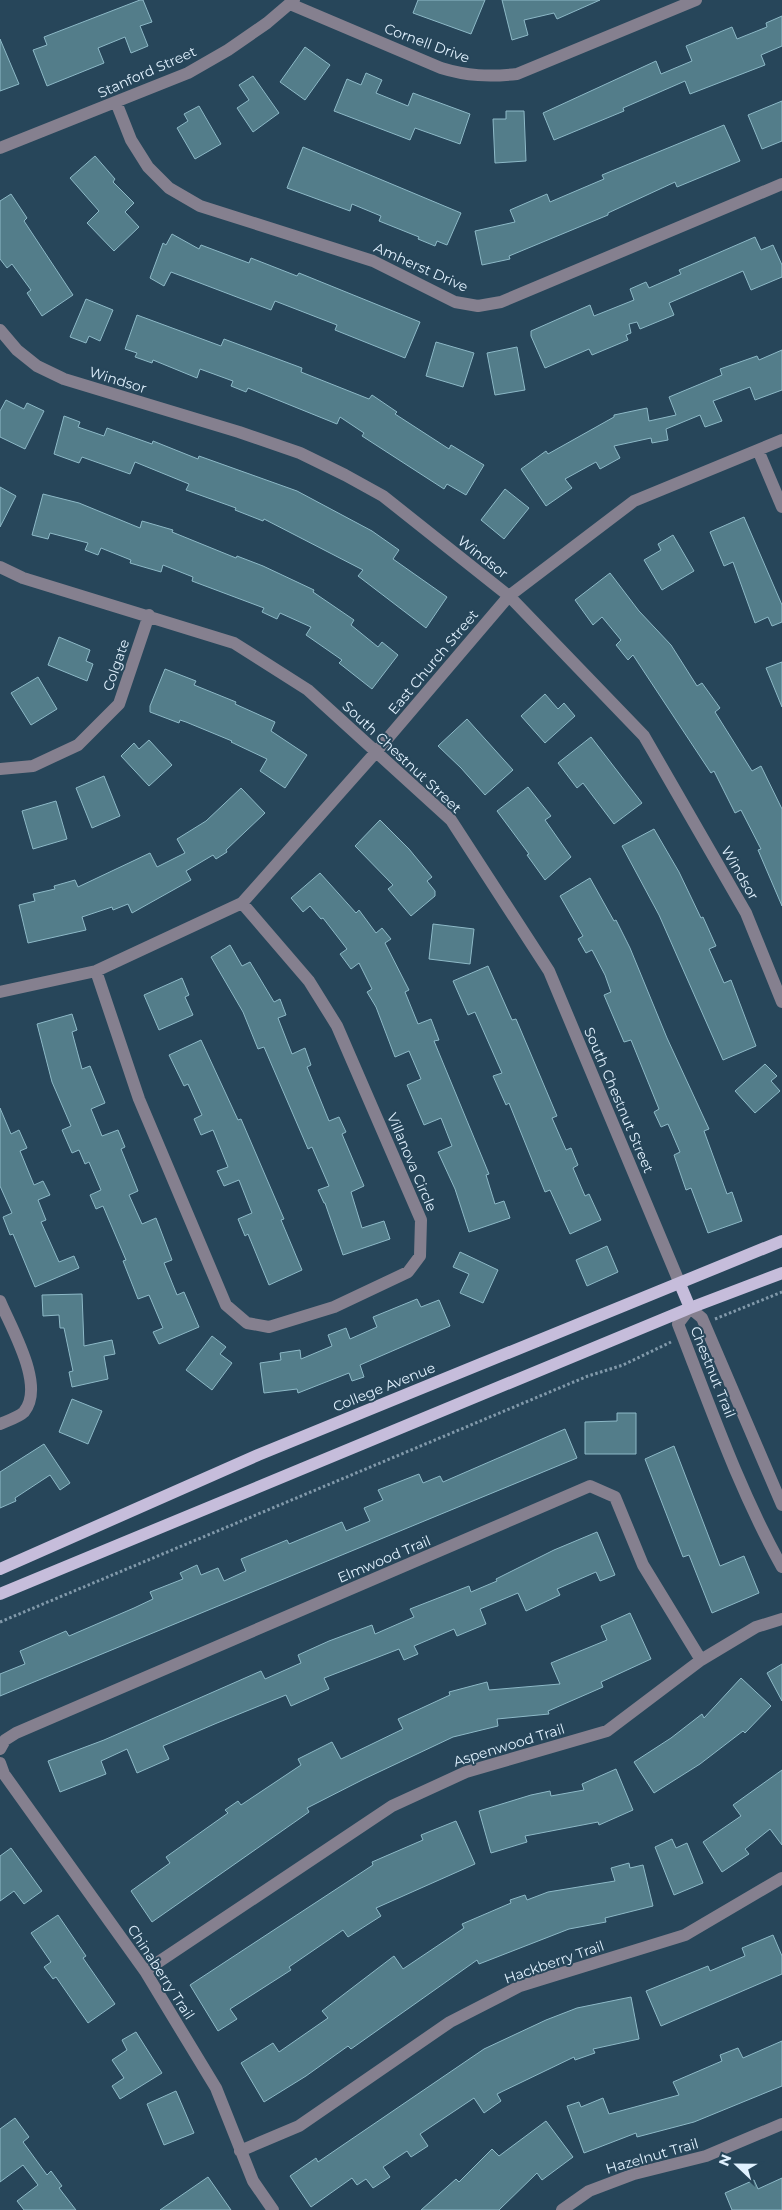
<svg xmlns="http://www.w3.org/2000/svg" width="782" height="2210" font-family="Montserrat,sans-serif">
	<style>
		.building { fill: #537d8a; stroke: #8db9c7 }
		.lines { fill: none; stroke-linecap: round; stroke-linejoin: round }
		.path { stroke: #829aab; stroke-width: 3; stroke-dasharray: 2.5 2.5; stroke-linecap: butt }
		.minor { stroke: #85808f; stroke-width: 12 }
		.major { stroke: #c6bddb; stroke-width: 12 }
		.labels { text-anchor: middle; stroke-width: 4; stroke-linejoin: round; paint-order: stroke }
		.street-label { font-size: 14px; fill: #e0f1fe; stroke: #27465a }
	</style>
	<rect width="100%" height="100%" fill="#27465a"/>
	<path class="building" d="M140,0H143L152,22L140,26L148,46L131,53L125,37L98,48L104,63L47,86L33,50L47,45L44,37Z
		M418,0H485L471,34L413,13Z
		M502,0H600L557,19L554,13L524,20L528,35L512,40Z
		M782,16V46L761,55L765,65L690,94L685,81L623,108L624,111L554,140L543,113L656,61L661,74L692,61L686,46L732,27L737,39L767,27L766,23Z
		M0,39L19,84L0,91Z
		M305,47L330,65L305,100L280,82Z
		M366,73L382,80L376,93L408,106L413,93L470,114L460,144L415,128L410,140L334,111L347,79L361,85Z
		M253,76L279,113L253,132L237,108L249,100L239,85Z
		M782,101V141L762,149L748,115Z
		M199,106L221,144L195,159L177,128L188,121L184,114Z
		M506,111H524L526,161L495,163L493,119H506Z
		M724,125L740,161L677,187L675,182L608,213V215L509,256L510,259L482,265L475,231L515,222L510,210L547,194L550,202L604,179L602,175Z
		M303,147L461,213L447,245L437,241L435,246L418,239L419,237L379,221L381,216L352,204L350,211L287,188Z
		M95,156L115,179L113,182L134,203L125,212L139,227L114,251L87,223L99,211L70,178Z
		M11,194L27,218L24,221L73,295L42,316L27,293L31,290L12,264L7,268L0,259V201Z
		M172,234L199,249L201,245L249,263L251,258L297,276L299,273L420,322L405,358L335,330L337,325L275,301L271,310L171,272L164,286L150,278L163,243L166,245Z
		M755,237L761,250L773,245L782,265V277L751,290L743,271L669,303L674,315L640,329L637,322L629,324L631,333L626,335L628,340L592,355L589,349L545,368L531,336V331L590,305L594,316L634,300L630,289L646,282L649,288L681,274L679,270Z
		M86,299L113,310L100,341L89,336L86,343L70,337Z
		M137,315L221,346L224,339L302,368L301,372L369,399L372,395L397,412L395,414L449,449L451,445L484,465L466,495L447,484L444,489L362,436L364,433L340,417L337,424L248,388L246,392L231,386L233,381L200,369L197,378L153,360L152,363L135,357L137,353L125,349Z
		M436,342L474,353L463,387L426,376Z
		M517,347L525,390L495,395L487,353Z
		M782,350V390L755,400L750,387L713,401L722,421L705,427L700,415L666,429L668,440L652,443L651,438L614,446L620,458L600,469L596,462L565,479L572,488L546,506L521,469L546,451L548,454L614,417V415L647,408L649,421L676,415L669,397L722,375L720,369L757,356L759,360Z
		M6,400L24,409L27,403L44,411L25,449L0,437V411Z
		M64,416L80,422L78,427L104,436L107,428L152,444L153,441L198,459L199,456L297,491L372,531L399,550L393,559L447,597L426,628L358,576L363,570L264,519L263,521L235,510L236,508L186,490L189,484L135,462L130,474L82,457L79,463L54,454Z
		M0,487L16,496L0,527Z
		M505,489L529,508L504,539L481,520Z
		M43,494L79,503L140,528L142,521L173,530L172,532L236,558L237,556L263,566L314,590L313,592L354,620L351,625L378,647L382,642L398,655L372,689L339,663L342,660L306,635L311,627L280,613L277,619L262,612L264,608L192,581L193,577L163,565L161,572L130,563L131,560L101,548L98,555L85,550L88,543L50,533L48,539L32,535Z
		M744,517L782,605V622L772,626L768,617L755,623L733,562L724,566L710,532Z
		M673,535L694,571L662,590L644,560L661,550L658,544Z
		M610,573L639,611L671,645L697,686L702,683L720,708L715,712L752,771L761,766L782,809V906L758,850L761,849L741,810L735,813L714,771L711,773L633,655L628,660L616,645L621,640L602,617L593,625L575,600Z
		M59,637L90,650L86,661L93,664L87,681L48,665Z
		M782,662V707L766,668Z
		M165,669L196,681L194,685L236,702L235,704L275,722L271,731L307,755L285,788L260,771L267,759L231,742L232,741L186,722L180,720L179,723L150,712V706Z
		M38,677L57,709L31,725L11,693Z
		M545,694L558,709L564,703L575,716L545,743L521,716Z
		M467,719L513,770L485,795L461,768L438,746Z
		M591,737L642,803L614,824L583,783L577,788L558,763Z
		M149,740L172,765L149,786L121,756L134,743L139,749Z
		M104,776L120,816L92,828L76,788Z
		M528,787L551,816L545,820L571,857L545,880L527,855L529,854L497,811Z
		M241,788L265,813L226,850L227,852L216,859L213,855L186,871L191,880L132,913L128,904L113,910L112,907L82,917L86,930L28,943L19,905L35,901L33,894L55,889L54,886L75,880L78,887L150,853L157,867L185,853L177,839L206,821Z
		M56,801L67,839L33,849L22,811Z
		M380,820L409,849L432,877L427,881L435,891V896L411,916L388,889L393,885L355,846Z
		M654,829L679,872L701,918L703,917L716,946L709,949L724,983L731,980L756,1046L723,1060L659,915L622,846Z
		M320,873L356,913L359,910L376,933L382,928L391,939L385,943L409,990L405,992L418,1024L431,1019L439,1040L434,1041L489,1174L486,1175L495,1204L504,1201L510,1218L469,1232L455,1189L438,1152L452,1146L441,1118L424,1125L407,1085L421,1079L409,1051L395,1057L376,1007L367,992L372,989L359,963L351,969L340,954L347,949L323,918L321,919L310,906L303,912L291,898Z
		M590,878L614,921L616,920L630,948L667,1038L709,1129L704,1131L727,1194L732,1192L742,1221L708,1233L691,1188L686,1190L674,1155L680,1152L668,1124L661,1127L654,1112L659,1109L631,1040L624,1042L604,995L611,992L605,975L592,950L586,953L578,939L583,936L560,896Z
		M433,924L474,929L470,964L429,959Z
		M230,945L242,966L250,962L274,1002L280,999L286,1015L278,1018L292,1054L305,1048L311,1065L307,1067L329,1121L339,1117L346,1132L342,1134L364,1186L351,1192L362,1228L384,1221L390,1239L343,1255L325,1203H324L318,1190L329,1186L312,1147L308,1149L264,1047L258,1049L243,1012L211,957Z
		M488,966L512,1020L516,1019L527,1045L557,1116L552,1118L566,1150L571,1148L578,1165L573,1168L585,1196L589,1194L601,1220L570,1234L550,1190L545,1192L509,1103L506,1105L493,1076L502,1073L475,1012L468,1015L453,981Z
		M182,978L189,995L185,997L193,1015L159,1030L144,995Z
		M72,1014L77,1030L72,1032L82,1069L90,1066L105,1103L91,1109L102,1136L118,1130L125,1147L121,1149L138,1191L129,1195L142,1224L156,1218L172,1260L164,1263L177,1295L184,1292L199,1327L159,1344L153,1332L163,1328L149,1295L138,1299L123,1261L126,1260L103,1206L96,1209L90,1195L101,1190L89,1162L85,1164L79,1150L72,1153L62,1130L71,1126L52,1082L37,1024Z
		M201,1040L238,1120L241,1119L284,1219L281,1220L302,1270L269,1285L248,1234L245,1236L238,1219L252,1213L239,1180L224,1186L217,1171L228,1167L213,1130L201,1135L194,1119L202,1115L188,1084L184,1086L169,1055Z
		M765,1064L777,1076L771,1081L780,1091L755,1113L735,1091Z
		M0,1108L11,1134L19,1130L27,1148L20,1151L34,1185L43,1181L50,1195L38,1200L46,1220L41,1222L59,1262L74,1256L79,1268L35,1287L13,1234L10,1235L3,1217L12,1213L0,1186Z
		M607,1246L618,1272L587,1286L576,1260Z
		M460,1252L498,1270L483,1303L460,1293L469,1274L453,1267Z
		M82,1294L84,1346L112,1340L115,1354L104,1356L108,1379L72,1387L69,1372L73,1371L64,1328H60L59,1315L43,1316L42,1295Z
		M417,1299L421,1307L439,1300L450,1326L360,1365L364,1377L352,1381L349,1373L298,1393L297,1389L264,1393L260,1363L281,1360L280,1353L300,1350L301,1359L332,1346L328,1335L346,1328L350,1339L377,1327L373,1317Z
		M212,1336L226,1347L220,1354L232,1363L212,1390L186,1370Z
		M72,1399L102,1411L88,1444L59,1432Z
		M617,1413H636V1454H585V1422L617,1421Z
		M565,1429L577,1458L0,1696V1674L25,1664L20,1651L66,1631L69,1636L134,1608L153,1599L150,1592L183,1579L180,1573L197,1565L201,1575L218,1568L224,1581L246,1571L241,1559L287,1540L289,1544L342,1522L346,1531L370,1521L364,1508L383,1500L378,1490L419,1474L423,1483L440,1476L443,1482Z
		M44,1444L70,1483L60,1490L50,1475L15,1498L16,1501L0,1508V1472Z
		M674,1446L720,1566L744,1556L759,1593L712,1613L689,1555L683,1557L645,1459Z
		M597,1532L615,1575L600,1581L596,1572L557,1589L560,1595L526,1611L518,1593L480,1609L486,1624L457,1636L454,1629L414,1646L418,1654L404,1660L399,1649L324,1678L329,1689L291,1706L286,1695L217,1723L163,1746L169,1759L137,1773L127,1749L101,1761L106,1774L60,1792L48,1761L104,1740L261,1671L265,1679L301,1663L298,1655L329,1641L372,1625L375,1634L414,1617L410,1609L469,1586L471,1592L497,1581L496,1579L554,1550Z
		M630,1613L651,1659L601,1682L603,1687L548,1711L549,1714L497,1719L498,1726L453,1737L364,1779L307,1808L309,1812L152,1922L131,1891L170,1863L166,1857L228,1813L225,1810L238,1801L241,1805L301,1765L298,1759L332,1742L341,1759L403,1729L398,1719L450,1695L449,1692L487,1682L489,1690L560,1684L551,1663L607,1640L601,1626Z
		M782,1664V1701L767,1673Z
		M741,1678L771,1706L745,1733L743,1731L700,1764L654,1793L634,1762L671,1738L702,1714L704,1718Z
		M616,1769L633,1810L599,1825L598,1822L525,1836L527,1842L491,1853L479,1811L531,1795L550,1791L551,1796L584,1790L582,1784Z
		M782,1770V1845L770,1829L745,1849L749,1854L722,1872L703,1842L741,1816L733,1805Z
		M456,1821L475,1864L376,1908L381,1916L348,1937L343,1930L289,1967L291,1970L230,2009L237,2019L218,2031L190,1985L373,1865L372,1862L423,1840L421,1835Z
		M672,1839L676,1848L687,1843L703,1883L674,1895L655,1847Z
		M11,1848L42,1891L24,1904L14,1891L0,1901V1856Z
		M629,1863L630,1868L643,1865L653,1906L605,1918L606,1922L569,1929L479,1964L477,1960L351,2049L348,2046L306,2076L264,2102L241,2063L273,2043L279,2052L328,2018L322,2011L394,1956L403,1969L464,1928L462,1924L511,1903L510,1900L525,1895L527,1900L548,1892L615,1881L611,1868Z
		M58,1915L86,1956L83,1958L115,2004L88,2023L56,1977L53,1979L44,1967L51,1962L31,1933Z
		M773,1935L782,1956V1974L661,2026L646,1991L708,1966L710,1971L745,1956L742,1948Z
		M631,1997L639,2039L593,2049L595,2053L575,2060L574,2057L497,2094L501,2101L484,2113L474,2098L420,2134L428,2146L411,2157L407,2151L383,2167L390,2177L373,2188L366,2179L357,2185L352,2178L311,2207L290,2176L316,2158L318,2162L484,2049L546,2020L577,2008Z
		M136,2032L162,2073L120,2099L112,2086L124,2078L112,2060L127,2050L122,2040Z
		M782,2041V2086L694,2122L637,2137L636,2133L584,2153L567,2106L579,2102L581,2107L603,2098L609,2114L679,2095L673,2082L722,2061L720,2055L738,2048L743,2058Z
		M176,2091L194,2133L164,2145L147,2104Z
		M15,2118L29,2137L23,2142L47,2175L51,2171L62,2186L59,2188L76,2210H24L17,2201L38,2185L23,2165L0,2182V2129Z
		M546,2121L573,2157L542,2180L537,2173L499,2210H421L456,2179L459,2182L492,2149L499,2156Z
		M208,2177L231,2210H160Z
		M782,2178V2210H732L725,2193L754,2180L758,2189Z"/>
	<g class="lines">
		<path class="path" d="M715,1319L782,1292
			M0,1622L588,1376L623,1365L671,1342"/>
		<path class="minor" d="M290,4L441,68C467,76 489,77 517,74L696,0
			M116,102L131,140L148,167L169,188L200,206L373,261L455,302L478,306L501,302L782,184
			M0,148L188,73L228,50L267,23L294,0
			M0,330L17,350L37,366L64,379L239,432L300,453L345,475L383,496L509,596L644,736L746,913L782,1002
			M758,450L782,507
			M0,567L23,578L234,643L308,690L451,820L549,971L680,1284
			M0,769L33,766L78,745L119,704L149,615
			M96,971L139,1099L226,1305L247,1323L269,1327L334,1307L408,1272L420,1256L421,1220L337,1026L309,981L242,903
			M0,992L96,971L242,903L376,752L509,596L634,501L782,440
			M0,1301C11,1328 46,1386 24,1412C19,1417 7,1421 0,1424
			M782,1505L702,1318L690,1308L678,1324C710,1406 739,1490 782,1567
			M0,1749L5,1740L16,1733L590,1486L615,1497L643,1565L701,1660
			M0,1763L4,1774L145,1971L216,2088L253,2181L273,2210
			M145,1971L392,1806L466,1772L607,1731L701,1660L756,1627L782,1619
			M240,2151L299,2126L450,2022L520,1986L685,1935L782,1878
			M562,2210L589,2191L634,2174L706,2156L782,2124"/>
		<path class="major" d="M680,1284L690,1308
			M0,1569L258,1455L782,1241
			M0,1594L690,1308L782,1273"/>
	</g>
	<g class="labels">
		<g class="street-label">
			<text transform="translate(427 43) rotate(20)" y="5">Cornell Drive</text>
			<text transform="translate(147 72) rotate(-24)" y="5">Stanford Street</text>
			<text transform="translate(421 267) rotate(24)" y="5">Amherst Drive</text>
			<text transform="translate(118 380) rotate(17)" y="5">Windsor</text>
			<text transform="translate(483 557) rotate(38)" y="5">Windsor</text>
			<text transform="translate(433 662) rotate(-50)" y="5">East Church Street</text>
			<text transform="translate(116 665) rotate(-71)" y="5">Colgate</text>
			<text transform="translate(402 757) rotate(43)" y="5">South Chestnut Street</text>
			<text transform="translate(740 873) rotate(60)" y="5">Windsor</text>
			<text transform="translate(619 1100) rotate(67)" y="5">South Chestnut Street</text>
			<text transform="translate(412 1162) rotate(67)" y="5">Villanova Circle</text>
			<text transform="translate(713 1372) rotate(68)" y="5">Chestnut Trail</text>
			<text transform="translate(384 1387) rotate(-22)" y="5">College Avenue</text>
			<text transform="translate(384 1559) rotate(-23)" y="5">Elmwood Trail</text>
			<text transform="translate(509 1745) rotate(-17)" y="5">Aspenwood Trail</text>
			<text transform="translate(554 1962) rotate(-19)" y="5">Hackberry Trail</text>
			<text transform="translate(161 1972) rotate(57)" y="5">Chinaberry Trail</text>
			<text transform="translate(652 2156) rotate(-16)" y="5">Hazelnut Trail</text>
		</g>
	</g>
	<g transform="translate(737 2165) rotate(292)" stroke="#27465a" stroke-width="4" paint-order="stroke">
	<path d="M0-4L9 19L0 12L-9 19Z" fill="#e0f1fe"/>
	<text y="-8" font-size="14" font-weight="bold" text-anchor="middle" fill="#e0f1fe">N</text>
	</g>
</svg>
